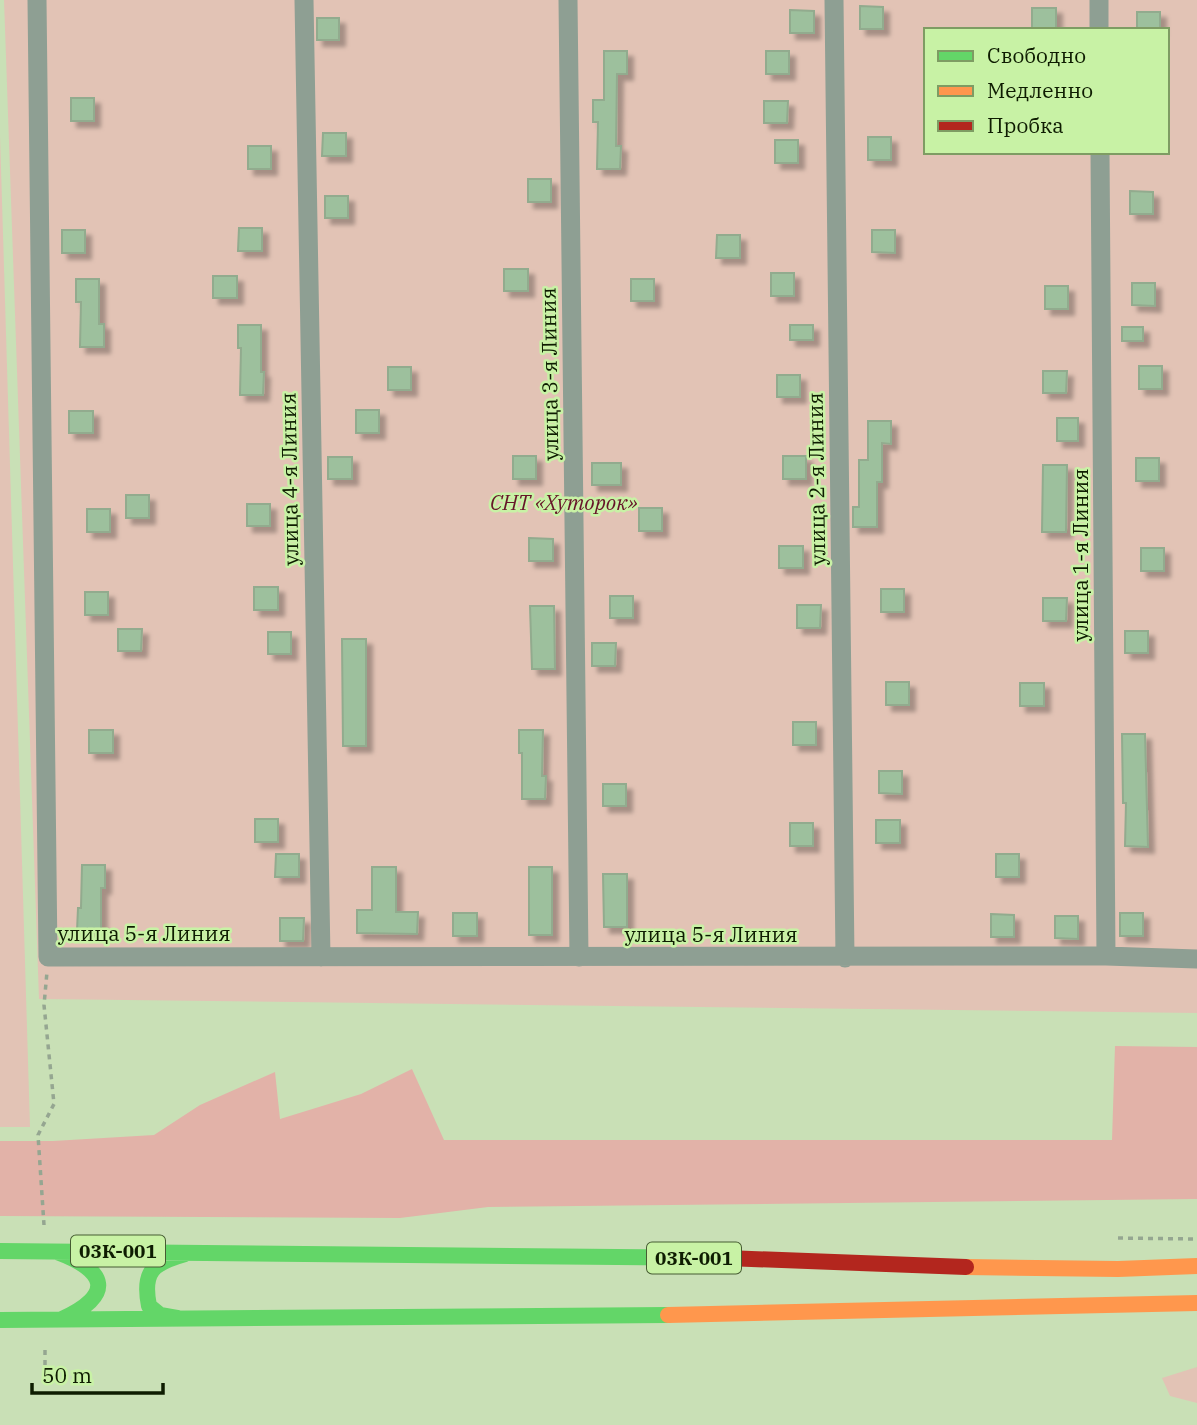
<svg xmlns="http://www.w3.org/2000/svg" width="1197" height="1425" font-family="'IBM Plex Serif',serif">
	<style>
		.green { fill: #e2c3b5; fill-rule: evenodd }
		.forest { fill: #e2b2a8 }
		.building { fill: #9dc09d; stroke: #92ab8e; stroke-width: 2; filter: url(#shadow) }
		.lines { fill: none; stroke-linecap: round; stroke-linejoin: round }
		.path { stroke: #95a691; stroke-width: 3.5; stroke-dasharray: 5 5; stroke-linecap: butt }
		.street { stroke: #8e9f93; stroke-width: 19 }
		.fast { stroke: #63d668; stroke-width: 16 }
		.slow { stroke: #ff974d; stroke-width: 16 }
		.jam { stroke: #b3261e; stroke-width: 16 }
		.labels { text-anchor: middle; stroke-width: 5; stroke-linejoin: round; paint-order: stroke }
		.shield { fill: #c8f2a5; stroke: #465c32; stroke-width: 2 }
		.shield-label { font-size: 19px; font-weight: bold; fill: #0e1c01 }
		.street-label { font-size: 21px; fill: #0e1c01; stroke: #c8f2a5 }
		.park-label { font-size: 21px; font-style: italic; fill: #661429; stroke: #c8f2a5 }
	</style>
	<defs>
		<filter id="shadow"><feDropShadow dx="6" dy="6" stdDeviation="2" flood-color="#0004"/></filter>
	</defs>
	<rect width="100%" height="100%" fill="#c9e0b6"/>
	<path class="green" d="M4,0H1197V1013L39,999ZM926,30H1167V152H926Z
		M0,135L30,1127H0Z
		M1197,1367V1403L1170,1396L1162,1378Z"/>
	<path class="forest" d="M1115,1046L1197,1047V1199L488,1207L400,1218L0,1216V1141H53L154,1135L200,1105L275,1072L280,1119L361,1094L412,1069L444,1140H1112Z"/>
	<path class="building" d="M860,6L883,7V29H860Z
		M1032,8H1056V30H1032Z
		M790,10L814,11V33H790Z
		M1137,12H1160V30H1137Z
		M317,18H339V40H317Z
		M604,51H627V74H617L616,146H621L620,169H597L598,122H593V100H604Z
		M766,51H789V74H766Z
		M71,98H94V121H71Z
		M764,101H788L787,123H764Z
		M323,133H346V156H322Z
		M868,137H891V160H868Z
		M775,140H798V163H775Z
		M248,146H271V169H248Z
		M528,179H551V202H528Z
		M1130,191L1153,192V214H1130Z
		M325,196H348V218H325Z
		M239,228H262V251H238Z
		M62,230H85V253H62Z
		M872,230H895V253L872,252Z
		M717,235H740V258H716Z
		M504,269H528V291H504Z
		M771,273H794V296H771Z
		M213,276H237V298H213Z
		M76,279H99V324H104V347H80L81,302H76Z
		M631,279H654V301H631Z
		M1132,283H1155V306L1132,305Z
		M1045,286H1068V309H1045Z
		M238,325H261V372H264L263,395H240L241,348H238Z
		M790,325H813V340H790Z
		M1122,327H1143V341H1122Z
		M1139,366H1162V389H1139Z
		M388,367H411V390H388Z
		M1043,371H1067L1066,393H1043Z
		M777,375H800V397H777Z
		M356,410H379V433H356Z
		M69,411H93V433H69Z
		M1057,418H1078V441H1057Z
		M868,421H891V444L882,443V482H877V527H853V507H859V460H868Z
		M513,456H536V479H513Z
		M783,456H806V479H783Z
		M328,457H352V479H328Z
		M1136,458H1159V481H1136Z
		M592,463H621V485H592Z
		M1043,465H1067L1066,532H1042Z
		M126,495H149V518H126Z
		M247,504H270V526H247Z
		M639,508H662V531H639Z
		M87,509H110V532H87Z
		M529,538L553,539V561H529Z
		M779,546H803V568H779Z
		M1141,548H1164V571H1141Z
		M254,587H278V610H254Z
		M881,589H904V612H881Z
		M85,592H108V615H85Z
		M610,596H633V618H610Z
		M1043,598H1067L1066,621H1043Z
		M797,605H821L820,628H797Z
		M530,606H554L555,669H532Z
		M118,629H142L141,651H118Z
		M1125,631H1148V653H1125Z
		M268,632H291V654H268Z
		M342,639H366V746H343Z
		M592,643H616L615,666H592Z
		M886,682H909V705H886Z
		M1020,683H1044V706H1020Z
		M793,722H816V745H793Z
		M89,730H113V753H89Z
		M519,730H543L542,776H546L545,799H522V753H519Z
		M1122,734H1145L1148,847L1125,846L1126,803H1123Z
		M879,771H902V794L879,793Z
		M603,784H626V806H603Z
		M255,819H278V842H255Z
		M876,820H900V843H876Z
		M790,823H813V846H790Z
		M276,854H299V877H275Z
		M996,854H1019V877H996Z
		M82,865H105V888H101V931H77L78,908H81Z
		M372,867H396V912H418L417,934L357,933V910H372Z
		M529,867H552V935H529Z
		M603,874H627V927H604Z
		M453,913H477V936H453Z
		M1120,913H1143V936H1120Z
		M991,914L1014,915V937H991Z
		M1055,916H1078V939L1055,938Z
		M280,918H304L303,941H280Z"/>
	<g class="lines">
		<path class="path" d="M44,1225L38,1135L54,1104L44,1005L47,972
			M1118,1238L1197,1239
			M45,1350V1377"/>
		<path class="street" d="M37,0L48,957L1106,956L1197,959
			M304,0L321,957
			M568,0L579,957
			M834,0L845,958
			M1099,0V30
			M1100,152L1106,956"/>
		<path class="fast" d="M0,1251L726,1258
			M57,1252C108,1271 114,1295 62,1319
			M177,1318L160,1315L149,1306C142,1271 153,1263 185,1254
			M0,1320L668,1315"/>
		<path class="slow" d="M966,1267L1118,1269L1197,1266
			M668,1315L1197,1303"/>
		<path class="jam" d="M726,1258L966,1267"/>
	</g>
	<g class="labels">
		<g class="shield">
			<rect x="71" y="1235.5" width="94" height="31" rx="5"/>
			<rect x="647" y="1242.5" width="94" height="31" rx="5"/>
		</g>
		<g class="shield-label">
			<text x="118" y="1258">03К-001</text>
			<text x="694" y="1265">03К-001</text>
		</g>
		<g class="street-label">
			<text transform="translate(550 374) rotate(-91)" y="7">улица 3-я Линия</text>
			<text transform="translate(290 479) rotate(-91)" y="7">улица 4-я Линия</text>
			<text transform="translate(817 479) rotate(-91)" y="7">улица 2-я Линия</text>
			<text transform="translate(1081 555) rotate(-90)" y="7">улица 1-я Линия</text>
			<text x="144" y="941">улица 5-я Линия</text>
			<text x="711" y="942">улица 5-я Линия</text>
		</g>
		<g class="park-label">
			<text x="564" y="510">СНТ «Хуторок»</text>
		</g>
	</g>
	<rect x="924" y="28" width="245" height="126" fill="#c8f2a5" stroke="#7e9c63" stroke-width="2"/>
	<rect x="938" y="51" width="35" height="10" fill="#63d668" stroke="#7e9c63" stroke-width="2"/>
	<text x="987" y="63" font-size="21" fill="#0e1c01">Свободно</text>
	<rect x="938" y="86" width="35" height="10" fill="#ff974d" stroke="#7e9c63" stroke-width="2"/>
	<text x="987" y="98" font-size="21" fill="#0e1c01">Медленно</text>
	<rect x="938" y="121" width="35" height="10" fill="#b3261e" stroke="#7e9c63" stroke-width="2"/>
	<text x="987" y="133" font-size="21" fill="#0e1c01">Пробка</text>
	<path d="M32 1383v10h131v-10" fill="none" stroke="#0e1c01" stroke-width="3.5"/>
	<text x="42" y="1383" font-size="21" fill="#0e1c01" stroke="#c8f2a5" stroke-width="5" paint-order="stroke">50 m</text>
</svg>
